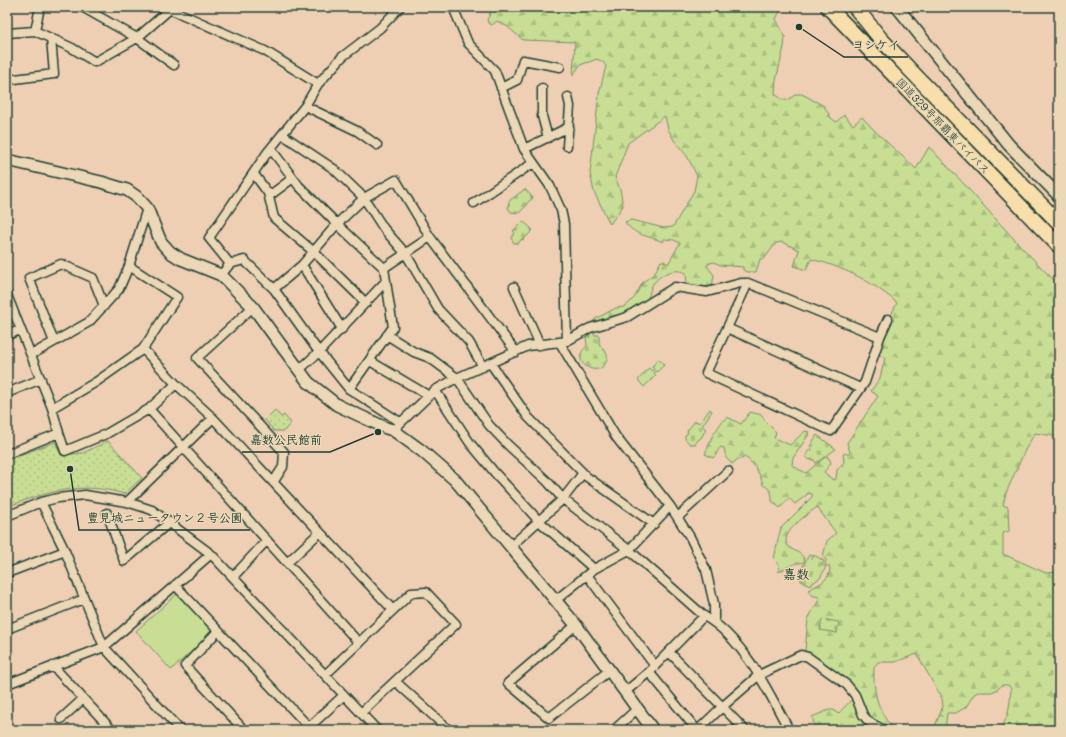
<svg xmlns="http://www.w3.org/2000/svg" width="1066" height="737" font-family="Mali,'Klee One',sans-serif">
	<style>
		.forest { fill: url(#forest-firs); stroke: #748e64 }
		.cemetery { fill: url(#cemetery-stones); stroke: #748e64 }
		.park { fill: url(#park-dots); stroke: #748e64 }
		.pitch { fill: #c8de94; stroke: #748e64 }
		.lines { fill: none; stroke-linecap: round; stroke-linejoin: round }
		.street-casing { stroke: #1f3d34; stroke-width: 11 }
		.secondary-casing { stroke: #1f3d34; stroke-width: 14 }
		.highway-casing { stroke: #1f3d34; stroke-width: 17 }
		.street { stroke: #ecd8b6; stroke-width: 8 }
		.secondary { stroke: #ecd8b6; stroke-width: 11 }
		.highway { stroke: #f8deab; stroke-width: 14 }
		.labels { text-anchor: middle; stroke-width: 3; stroke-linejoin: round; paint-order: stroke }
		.street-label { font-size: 11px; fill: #1f3d34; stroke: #ecd8b6 }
		.quarter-label { font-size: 13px; font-weight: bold; fill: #1f3d34; stroke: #ecd8b6 }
		.leader { fill: none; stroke: #1f3d34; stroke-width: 1.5 }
		.callout-dot { fill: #1f3d34; stroke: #ecd8b6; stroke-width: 1.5 }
		.callout-label { font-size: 12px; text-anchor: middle; font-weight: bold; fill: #1f3d34; stroke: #ecd8b6; stroke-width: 3; stroke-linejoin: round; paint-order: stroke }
	</style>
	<defs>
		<pattern id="forest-firs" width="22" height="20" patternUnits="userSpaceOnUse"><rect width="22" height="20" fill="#c8de94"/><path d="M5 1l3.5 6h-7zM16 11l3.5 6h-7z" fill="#abbf80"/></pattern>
		<pattern id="cemetery-stones" width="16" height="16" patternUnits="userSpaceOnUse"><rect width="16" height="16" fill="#c8de94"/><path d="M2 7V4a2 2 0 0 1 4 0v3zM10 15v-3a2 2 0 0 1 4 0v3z" fill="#abbf80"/></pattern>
		<pattern id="park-dots" width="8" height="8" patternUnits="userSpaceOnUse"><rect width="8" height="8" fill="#c8de94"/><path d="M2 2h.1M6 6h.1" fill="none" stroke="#abbf80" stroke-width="1.8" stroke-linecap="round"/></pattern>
	</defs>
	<rect width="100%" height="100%" fill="#efcfb4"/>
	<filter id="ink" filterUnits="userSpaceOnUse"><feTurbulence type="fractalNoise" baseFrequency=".025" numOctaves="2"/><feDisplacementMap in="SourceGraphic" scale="8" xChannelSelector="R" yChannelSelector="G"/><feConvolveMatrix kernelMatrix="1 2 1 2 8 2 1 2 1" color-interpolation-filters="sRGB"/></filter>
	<g filter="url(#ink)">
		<path class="forest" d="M493,7H779L781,9L776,19L785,37L784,47L776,80L775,94L783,100H788L796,94H802L824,106L831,118L836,122L844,115L853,125L862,117L876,132L916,169L929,147C973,192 1014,242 1059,285V437L1035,433L1025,450L1006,493L1003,505L1008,507L1009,531L1003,533V554L1046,573L1059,572V639L1053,642L1054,650L1059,654V727L1051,730L1042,726L1035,725L1028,730H998C1009,721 1010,703 1011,689L1008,685H1002L998,689L992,692H978L974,694L966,707L956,713H947L945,730H935V726L943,706L942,699L917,654L895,662H878L874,667C873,691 877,709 892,728L891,730H816L812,717L829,710H834L838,714L853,698L855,689L820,661L805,651L808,619L820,598L816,596H813L808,590C819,584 830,581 830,567L825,565L826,560L823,556L827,541L836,533L817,507C809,514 776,534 789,547C795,552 802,552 805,561L801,563H796L778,572L779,564L774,559L779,535L781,528L812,497V494L809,493L795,504L789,498L780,508L772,501C772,492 771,489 763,485C761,475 753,462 745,457L742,459H738L732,464L726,458L724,448L721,447C717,450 717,455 713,458L705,454L713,435L723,420H725L727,417L741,424L750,412L762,415L765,421L776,432L774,438L790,445L805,431L809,432V434L793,458L792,465L798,469L806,473L825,457H828L830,460L831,463L824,472L833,480L836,479L837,470L844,462L843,454L846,453L848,455L850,452L847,443L878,396L871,391L880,378L885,358L879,355L892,313L897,303C874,282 841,266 811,259L806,270L794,266L799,250L782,242L776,243L764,259H760L756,272H747L743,270V267L720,265L714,262L710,263L707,266L714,275L712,287L687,286L686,273C675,267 660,274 653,284C650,288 650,294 648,298C646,301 641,304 638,306C624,315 607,320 591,324L595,319L616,308L624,307L628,304L634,298L643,282L654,274L661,261H664L668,264L680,243L674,240L664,239L663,242C648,235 636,237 625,222L631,220L664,228L673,227L694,191L697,176L687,156L674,140L668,129L665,116L628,143L615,177L620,189L623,206L610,224L594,192L590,173L599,94L606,66L603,62L597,59L580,65L573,75L575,42L523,40L508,27L497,21L492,25L488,23L487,20Z"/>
		<path class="cemetery" d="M525,189L533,198L526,204L527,205L519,213L511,212L508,208L509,201Z
			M523,221L533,230L523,240L521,239L519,243H514L511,238L515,233L513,231Z
			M594,329V335H599C599,338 599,342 600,345C602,350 608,351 607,358C603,382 566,363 587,346L586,337H590L588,332Z
			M659,359L664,365L657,372L656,371L654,373L656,375L644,387L638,380L649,368L652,371L654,369L652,366Z
			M710,409L712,411L702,426L706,429L701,438L698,440L695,444H690L685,439V435L688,433L687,431L695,421L700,423Z
			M817,435L836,449L816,463L814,460C810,460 808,460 806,456L808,451L812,450L810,446Z
			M809,555L816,556L824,561L822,565L826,567L820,578L810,585L801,581C799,572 804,563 809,555Z
			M822,619L839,622L837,633L820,630Z"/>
		<path class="park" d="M275,410L281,417L284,415L291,423L284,431H274L265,420Z
			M108,441L142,478L124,494C83,481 45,492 7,507V460L55,442L61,455L83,453Z"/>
		<path class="pitch" d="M178,593L213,632L171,670L136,631Z"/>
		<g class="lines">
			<defs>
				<path id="street" d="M82,7L137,38L174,65
					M453,7L468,43L495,71L524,149L550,186L561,210L564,224L567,341
					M35,31L40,7
					M7,33L35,31L72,48L95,62L137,38L170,9L265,51L318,84
					M7,80L54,74L51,38
					M501,88L517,80L523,60L560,67
					M542,88V116L548,138
					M305,106L357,131L377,145
					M283,135L334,169L364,198L384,229L406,254L438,309L469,342L483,367
					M567,146L570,106L568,97
					M271,149L299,186L337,224L384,268
					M524,149L569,127
					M254,174L268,193L274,218L314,252L366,303
					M269,196L293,178
					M474,203L533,163
					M230,264L209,238L267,153L305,106L318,84L342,57L380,28L400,7
					M302,265L342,329
					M221,275L230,264L244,260L274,289L302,265L337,224L364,198L396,180L430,237L516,352
					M748,283L880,337L865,382L831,431L706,373Z
					M514,287L540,345
					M274,289L316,348L349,389
					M7,295L52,408L59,433L7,454
					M253,307L197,358L284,452L283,467L274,481
					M727,328L860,388
					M7,335L20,330
					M387,335L414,352L430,358L457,378L489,425L508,445L547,481L563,499L629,550L704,616C743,638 769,692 789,730
					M880,337L888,319
					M54,342L29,278L61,264L93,278L104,306
					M560,343L616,437L670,506L690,537L706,570L714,604V622
					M143,349L176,384L213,418L393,610
					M31,355L89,322L119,289L129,266L147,208
					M370,361L429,396
					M491,364L528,417L587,477L654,524
					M299,370L319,352L386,281
					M435,390L470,443L495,473L539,521L594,569
					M7,393L41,379
					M52,408L96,382L143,349L177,297L129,266
					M149,409L359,643
					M400,422L349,389L393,327L384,268L430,237
					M393,430L435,390L457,378L528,346L567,341L590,328L627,317L675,287L707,292L741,283H748
					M59,433L65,451L106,434L149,409L176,384
					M41,502L65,551L104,647L180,730
					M127,502L213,418
					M107,513L124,561L170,522
					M7,516L41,502L58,498L85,495L127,502L152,510L211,554L377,730
					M678,517L728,471
					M511,546L563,499L583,473
					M287,563L320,532
					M7,573L65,551
					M587,575L655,666
					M233,577L267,540
					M175,585L309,727
					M556,600L594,569L629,550L670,506
					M576,625L508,683L549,718L610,670
					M7,629L84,599
					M218,631L185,666L244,730
					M669,652L745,730
					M53,666L112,730
					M649,672L697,730
					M325,675L411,593L426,592L456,624L361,713
					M395,681L449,730
					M7,684L104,647L211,554
					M625,692L649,672L704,616
					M61,719L83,699
					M306,730L344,695
					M614,730L637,709
					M698,730L722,707L759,675L801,655L808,657L847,685L855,695L863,715L869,722L884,730"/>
				<path id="secondary" d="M897,7L1009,145L1059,196
					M7,160L101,182L127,190L137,197L147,208L161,242L170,252L181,259L221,275L253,307L308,382L337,405L386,428L393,430L422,451L455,480L576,625L653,730"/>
				<path id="highway" d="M828,7L1059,246
					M855,7L880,38L914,74L1059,223"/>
			</defs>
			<use href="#street" class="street-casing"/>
			<use href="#secondary" class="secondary-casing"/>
			<use href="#highway" class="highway-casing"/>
			<use href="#street" class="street"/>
			<use href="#secondary" class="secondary"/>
			<use href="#highway" class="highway"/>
		</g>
	</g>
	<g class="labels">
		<g class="street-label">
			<text transform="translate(943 126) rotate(46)" y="4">国道329号那覇東バイパス</text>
		</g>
		<g class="quarter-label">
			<text x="796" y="579">嘉数</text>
		</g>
	</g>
	<path class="leader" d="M799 27L844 57H908M378 432L330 452H242M70 469L79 530H250"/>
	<g class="callout-dot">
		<circle cx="799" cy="27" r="4"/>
		<circle cx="378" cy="432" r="4"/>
		<circle cx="70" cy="469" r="4"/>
	</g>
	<g class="callout-label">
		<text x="876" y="49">ヨシケイ</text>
		<text x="286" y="444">嘉数公民館前</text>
		<text x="165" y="522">豊見城ニュータウン２号公園</text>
	</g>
	<rect width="1066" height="737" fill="none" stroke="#ecd8b6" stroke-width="24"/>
	<rect x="12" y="12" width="1042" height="713" fill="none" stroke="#1f3d34" stroke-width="1.5" filter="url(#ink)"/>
</svg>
